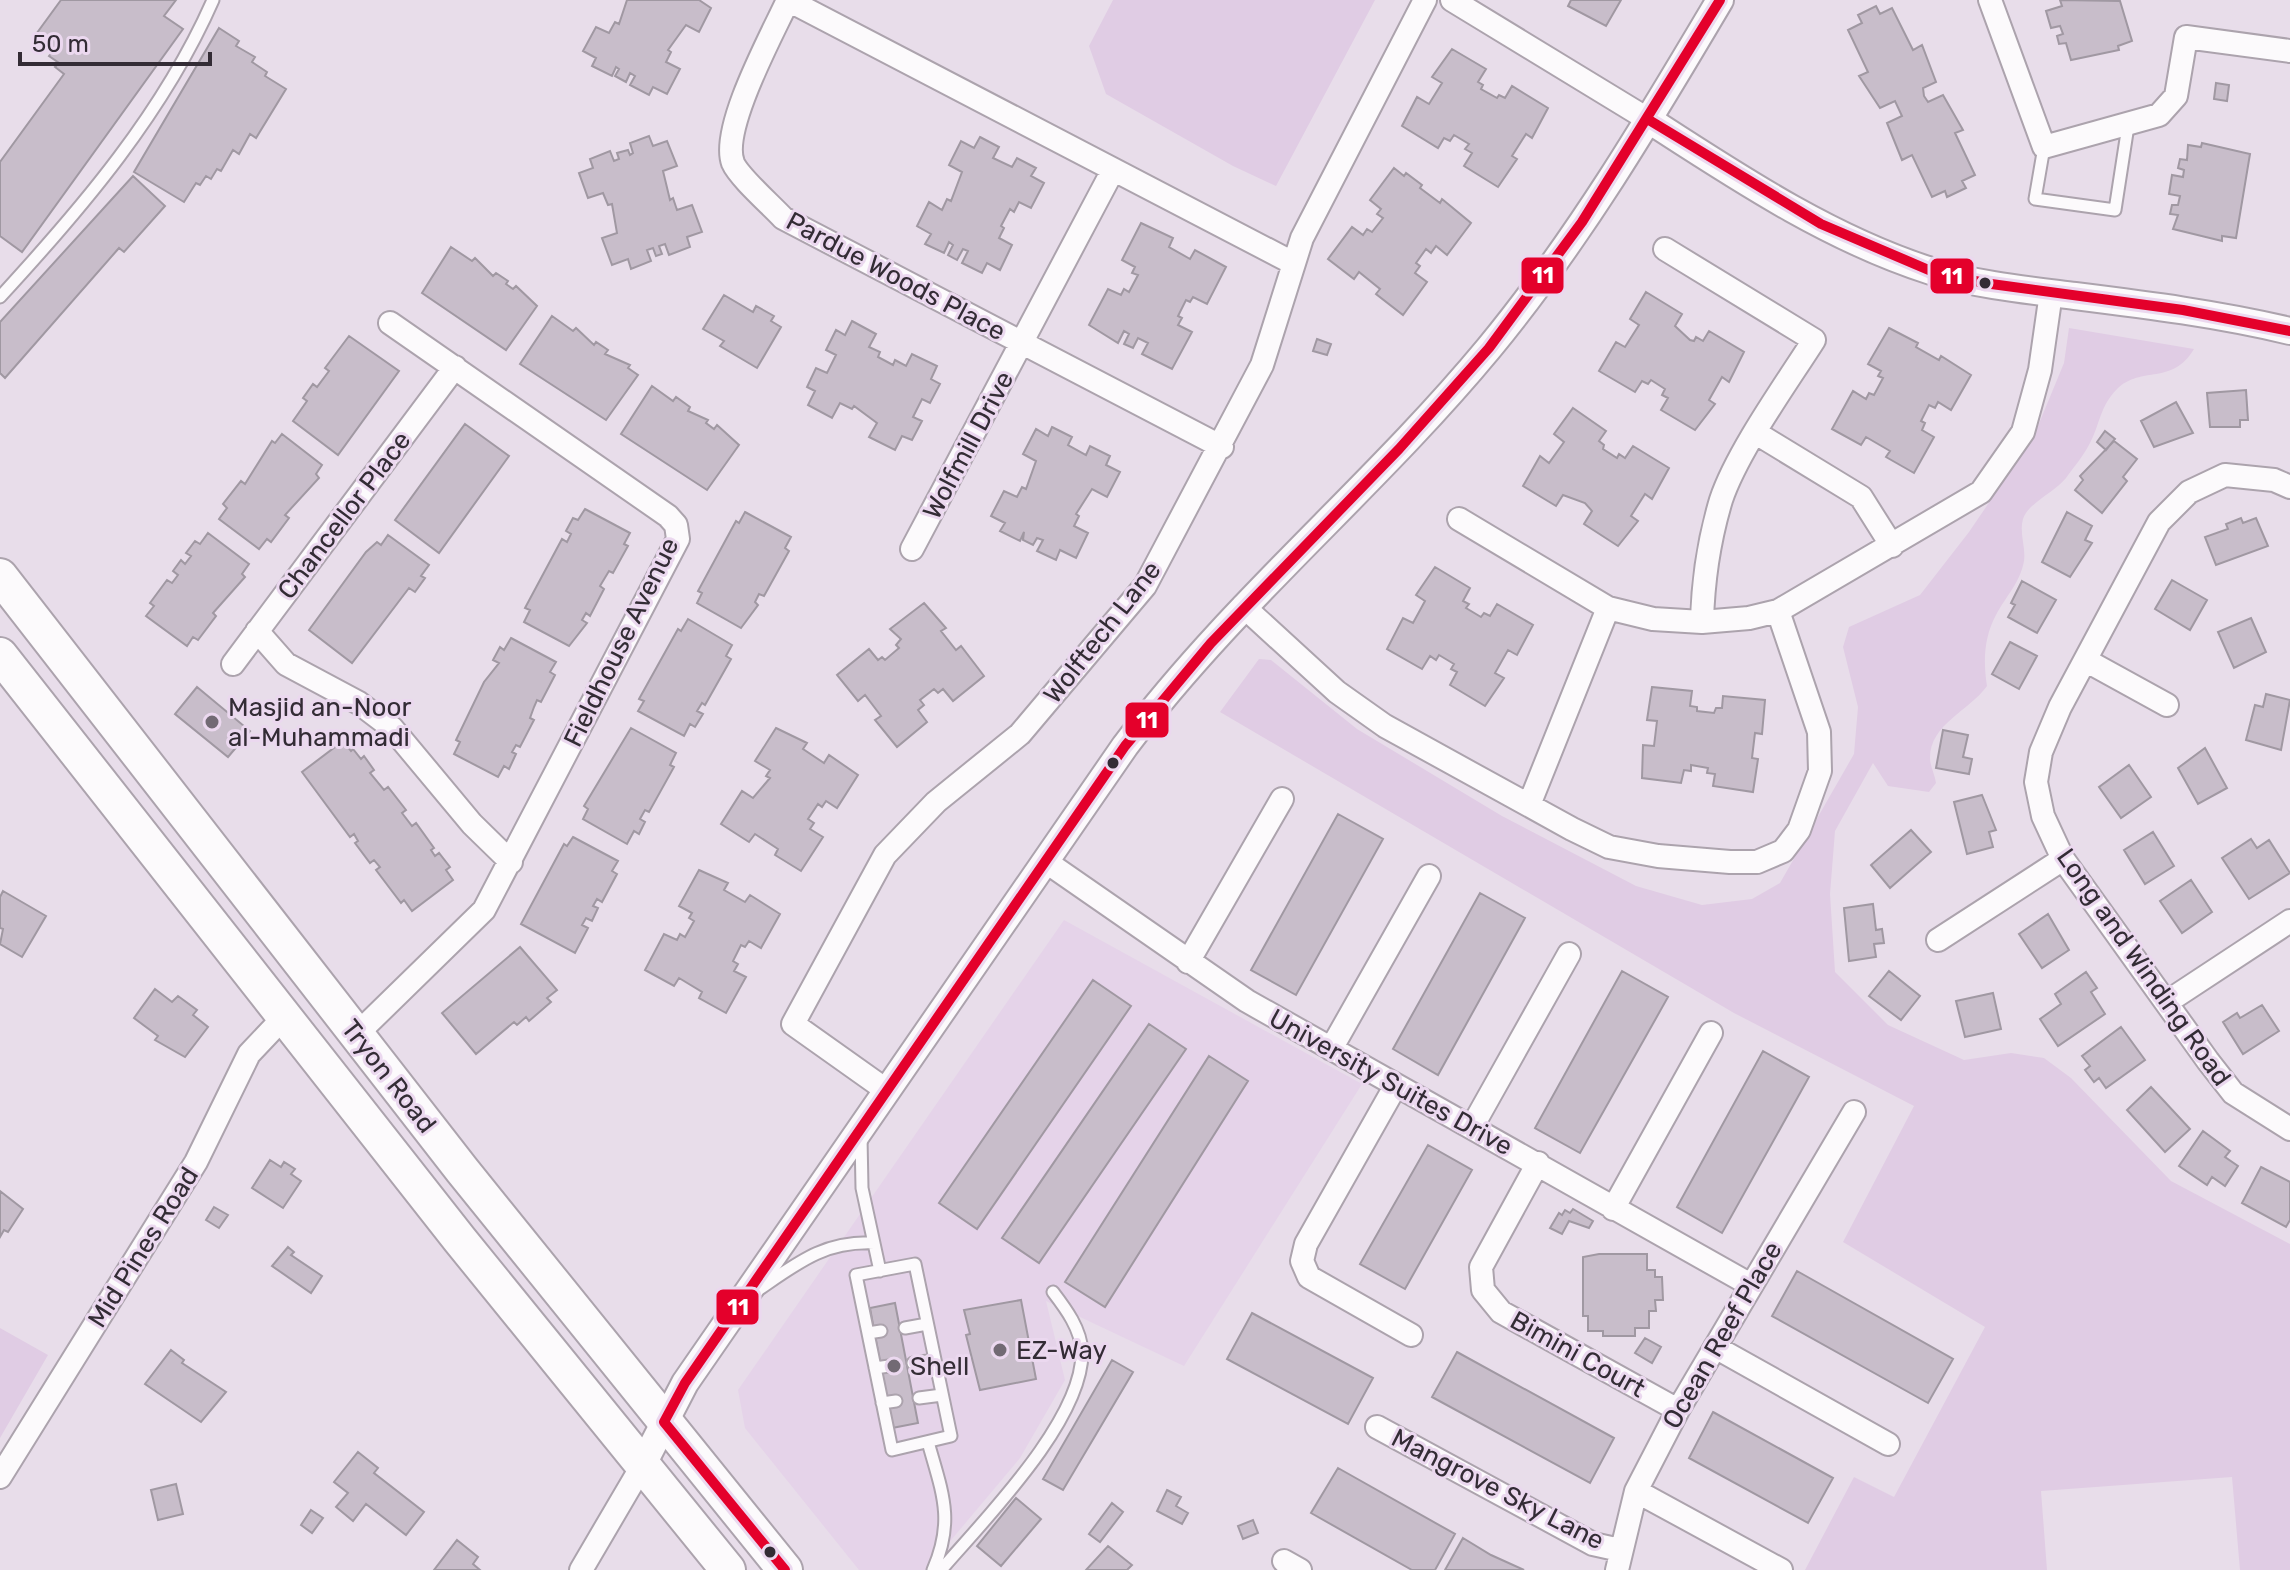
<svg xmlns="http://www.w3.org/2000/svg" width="2290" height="1570" font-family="Rubik,sans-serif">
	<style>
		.built { fill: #e5d3e9 }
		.green { fill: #e0cce4 }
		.building { fill: #c8bdca; stroke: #a098a2; stroke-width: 2 }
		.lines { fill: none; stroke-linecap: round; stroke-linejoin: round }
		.service-casing { stroke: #aca3ad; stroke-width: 15 }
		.minor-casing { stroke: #aca3ad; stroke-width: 26 }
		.tertiary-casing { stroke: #aca3ad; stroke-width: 30 }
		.primary-casing { stroke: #aca3ad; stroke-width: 38 }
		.service { stroke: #fcfafc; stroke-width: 11 }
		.minor { stroke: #fcfafc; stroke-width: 22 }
		.tertiary { stroke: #fcfafc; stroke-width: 26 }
		.primary { stroke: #fcfafc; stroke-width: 34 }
		.bus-1-casing { stroke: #ebd8ef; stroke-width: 16 }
		.bus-1 { stroke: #e4002b; stroke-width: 10 }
		.bus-dot { fill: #332c35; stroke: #ebd8ef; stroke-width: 3 }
		.poi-dot { fill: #726a74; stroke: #ebd8ef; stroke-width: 3 }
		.labels { text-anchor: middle; stroke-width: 6; stroke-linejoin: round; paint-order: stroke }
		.street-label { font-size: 26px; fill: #332c35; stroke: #ebd8ef }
		.poi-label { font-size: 26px; fill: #332c35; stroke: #ebd8ef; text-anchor: start }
		.line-badge { stroke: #ebd8ef; stroke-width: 3 }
		.badge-label { font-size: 22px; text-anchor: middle; font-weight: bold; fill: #fff }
	</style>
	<rect width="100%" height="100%" fill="#e8ddea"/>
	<path class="built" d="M1064,920L1362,1084L1184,1366L1046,1301L1065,1380L1020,1458L926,1570H859L745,1428L738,1390Z"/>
	<path class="green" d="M1113,0H1375L1276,186L1233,166L1106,94L1089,46Z
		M2069,328L2194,349C2172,386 2142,365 2117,389C2100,406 2100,424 2090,443C2084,455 2074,467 2066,478C2054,493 2028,503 2023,519C2019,533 2026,547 2024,561C2020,583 2006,596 1996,615C1984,637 1983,661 1987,686C1969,711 1930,724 1930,758C1930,766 1935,775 1936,783L1929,792L1888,786L1873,763L1835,831L1830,894L1835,972L1888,1025L1964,1060L2011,1053L2044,1058L2071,1078L2171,1181L2290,1244V1570H2240L2232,1477L2041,1491L2047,1570H1805L1854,1477L1894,1497L1985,1327L1843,1242L1914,1106L1734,1013L1220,712L1259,659L1271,660L1357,729L1502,816L1636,886L1702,905L1752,899L1780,883L1854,754L1858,707L1843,647L1849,627L1920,595L1969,532L2033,438L2064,363Z
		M0,1328L48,1355L0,1438Z"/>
	<path class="building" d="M61,0H176L164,16L183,29L22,252L0,236V162L64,74L55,67L59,63L49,56L53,51L34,37Z
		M627,0H699L711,8L699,32L686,25L668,50L671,52L666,62L680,69L667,94L653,87L649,95L630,85L635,76L630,73L626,82L615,76L619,69L616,67L612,76L592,66L596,58L583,51L596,27L609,33L615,22L619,24Z
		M1571,0H1621L1606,26L1568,6Z
		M2060,0L2120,1L2132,41L2118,46L2119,50L2071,60L2066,43L2059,44L2057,36L2063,34L2060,26L2051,28L2046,11L2062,6Z
		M1876,6L1880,14L1892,8L1913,50L1922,45L1936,82L1923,88L1924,96L1928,102L1943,95L1963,130L1955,133L1975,175L1962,181L1966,188L1947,197L1945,191L1932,197L1912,155L1902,160L1887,123L1902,116L1895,101L1880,108L1859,76L1868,72L1848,30L1862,23L1858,15Z
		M219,28L239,41L236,46L255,57L252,62L267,72L265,76L286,89L256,138L250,134L239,154L233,150L221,171L217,169L211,179L206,176L200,185L196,183L184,202L134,172Z
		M1452,49L1486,69L1478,82L1483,85L1481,89L1497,98L1499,95L1505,98L1512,86L1548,108L1532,138L1526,134L1512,156L1517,159L1498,187L1464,166L1472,153L1465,149L1469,144L1454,135L1450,141L1444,138L1438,148L1402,126L1417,97L1429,104L1442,83L1432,77Z
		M2216,83L2229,85L2227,101L2214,99Z
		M649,136L653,146L667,141L677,166L663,171L670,200L673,198L677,210L692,205L702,232L687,237L690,247L669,255L665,244L659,246L662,254L656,256L653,248L647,250L651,261L631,269L628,259L612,265L602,238L617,233L612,204L608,205L603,193L588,198L579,173L593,168L590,159L610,151L614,161L619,159L617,153L628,150L630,155L633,153L630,143Z
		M980,137L999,147L993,158L1012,167L1017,158L1036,168L1031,176L1044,183L1031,208L1019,202L1014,212L1010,209L1001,226L1004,228L999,238L1012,245L1000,270L987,263L982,273L962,263L968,251L963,249L957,260L948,255L953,245L949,242L944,253L925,244L931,234L917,226L929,202L942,210L947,199L951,201L962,172L949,165L961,141L974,148Z
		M2202,143L2250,154L2236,238L2222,236V241L2173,229L2178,215L2170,214L2172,205H2178L2180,196L2169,194L2172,175L2183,177L2184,170L2178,168L2180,159L2187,160L2188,145L2201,147Z
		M1394,168L1404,176L1406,173L1422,185L1420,188L1440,203L1442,199L1471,223L1447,255L1436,246L1431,253L1426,249L1416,263L1420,266L1415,273L1427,282L1403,315L1376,294L1380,289L1359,272L1354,279L1328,259L1352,227L1363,235L1367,229L1372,232L1383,218L1377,214L1381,209L1370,200Z
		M133,176L165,206L124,252L119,248L5,378L0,373V322Z
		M1141,223L1173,238L1169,247L1190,259L1195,250L1226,267L1207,304L1193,297L1190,302L1186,300L1178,316L1182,318L1178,325L1192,332L1172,369L1142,354L1148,343L1138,338L1133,348L1124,344L1129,334L1124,331L1118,343L1089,325L1108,289L1121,295L1124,289L1129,292L1138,275L1132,273L1135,267L1122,260Z
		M451,247L472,261L475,258L493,276L496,273L508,281L506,284L513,289L516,286L537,306L506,350L422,293Z
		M1646,292L1682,314L1675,326L1690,340L1694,341L1696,337L1703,341L1709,331L1744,352L1729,382L1722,377L1709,400L1715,404L1695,430L1661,410L1668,398L1662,395L1665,389L1651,380L1648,384L1642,381L1635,392L1599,371L1616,342L1625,347L1639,325L1630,319Z
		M724,295L753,312L756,306L774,316L771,321L781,327L757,368L720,346L724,341L703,329Z
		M552,316L573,331L576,328L594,345L596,342L608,350L605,354L630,365L628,368L638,375L606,420L520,364Z
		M852,321L876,334L869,347L880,352L878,357L893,365L895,360L906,366L912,354L937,366L931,379L940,384L930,403L922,399L913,417L922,421L912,440L902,436L895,450L869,437L877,423L854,406L852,409L840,403L832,418L808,405L815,391L807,387L816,368L827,373L836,355L826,350L836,330L845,335Z
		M1889,328L1918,343L1916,347L1939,360L1941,356L1971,375L1951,410L1938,402L1935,408L1929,405L1921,421L1925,423L1922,430L1934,437L1914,473L1886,457L1890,451L1866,437L1861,445L1832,429L1853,391L1866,399L1869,393L1874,395L1883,378L1878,376L1881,371L1868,364Z
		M349,336L399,371L338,455L293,421L307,401L303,398L313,384L317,387L329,371L325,368Z
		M1317,339L1331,344L1327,355L1313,351Z
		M652,386L673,401L676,397L690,407L688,411L708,420L706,423L714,429L717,425L739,445L707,490L621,434Z
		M2246,390L2248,420H2240V427H2210L2207,393Z
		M2176,402L2193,433L2154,447L2141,421Z
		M1573,408L1606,431L1599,441L1604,445L1603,449L1617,458L1619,454L1625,458L1633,446L1669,468L1652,499L1645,494L1631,516L1638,521L1618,546L1584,524L1592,511L1585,503L1563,495L1556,506L1523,486L1540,456L1549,463L1564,442L1554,434Z
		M465,424L509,456L439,553L395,520Z
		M1052,427L1072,437L1068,445L1086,455L1090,446L1110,456L1106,465L1120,472L1107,497L1092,489L1076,514L1079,516L1074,526L1088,533L1076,558L1060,550L1056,560L1037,551L1043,540L1037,538L1033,545L1023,540L1024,532L1020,541L1000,531L1005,523L991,516L1004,491L1017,497L1022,487L1026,489L1036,461L1023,454L1036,429L1048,436Z
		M2105,431L2115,439L2106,450L2097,442Z
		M282,434L322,465L316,474L319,478L285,515L289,518L271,542L267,539L259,549L219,519L227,508L223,504L241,481L245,484L272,441L275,443Z
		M2114,441L2137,459L2123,477L2127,481L2102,513L2075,490L2083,480L2080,476Z
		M585,509L630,533L624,544L628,546L613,573L609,571L600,586L604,589L590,616L586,613L582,620L587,623L569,646L524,622L530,610L525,608L562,539L567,542L571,534L566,531L573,518L578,520Z
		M745,512L791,537L785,548L789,551L764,596L759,594L755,602L758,605L741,628L697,603L702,593L698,591L736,521L739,523Z
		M2067,512L2092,526L2085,540L2092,543L2070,577L2042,562Z
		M2241,518L2243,523L2256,518L2268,546L2216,565L2205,537L2228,529L2226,524Z
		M208,533L249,564L242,574L245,577L213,613L216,616L198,640L193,637L187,646L146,616L154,606L150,603L167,580L172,583L178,575L173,571L181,560L185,564L191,556L186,553L195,541L200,544Z
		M388,535L429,565L421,576L425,578L415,592L409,588L352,663L309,630L366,552L377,542L381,545Z
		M1435,567L1470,588L1463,601L1469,604L1466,608L1481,617L1484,613L1490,616L1497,604L1533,625L1517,655L1508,650L1495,673L1504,678L1485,706L1450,685L1457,672L1451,669L1454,664L1439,655L1436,660L1430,656L1422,669L1387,649L1403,618L1413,623L1425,601L1416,595Z
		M2172,580L2207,600L2190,630L2155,609Z
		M2022,581L2056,600L2037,633L2008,617L2015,605L2011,603Z
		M924,603L946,628L941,631L956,650L961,646L984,676L953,701L943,689L938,693L934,689L920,700L924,705L918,710L927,722L897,747L875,720L881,716L865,695L858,701L837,675L869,649L878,660L882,657L885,660L899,648L896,645L901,639L890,629Z
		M2251,618L2266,652L2234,668L2218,632Z
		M688,619L732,645L726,656L731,659L705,705L702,703L697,711L703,714L695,727L690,724L684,736L638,711L644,701L639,699L678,629L681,631Z
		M511,638L556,662L550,672L555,675L541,702L537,700L534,707L530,718L534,720L520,747L516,745L512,752L516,754L509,769L504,766L498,777L454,754L460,742L456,740L484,682L499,663L493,660L500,647L504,650Z
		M2010,642L2037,656L2019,689L1992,674Z
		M197,687L250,731L228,757L175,714Z
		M1652,687L1692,691L1690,706L1697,707V711L1714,713L1716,708H1722L1723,696L1765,700L1762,734L1755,733L1752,758L1758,759L1753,792L1713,786L1715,774L1707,773L1708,768L1691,765V771L1684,770L1681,783L1642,778L1643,745L1654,746L1657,721L1647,720Z
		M2266,694L2290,700L2281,750L2246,740L2255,705L2263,707Z
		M631,728L676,753L670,765L674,767L649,812L645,810L640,819L645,822L639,834L634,831L627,844L583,819L588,809L584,806Z
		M776,728L807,743L803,749L824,763L829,755L858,775L837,808L826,801L822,807L818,804L808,819L814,823L810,829L823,837L801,871L775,855L778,849L755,834L749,842L721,824L742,791L753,798L770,778L766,776L770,770L755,761Z
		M1943,730L1968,735L1963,757L1972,759L1969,774L1936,768Z
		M343,741L351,751L353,749L361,759L364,756L374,770L370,773L384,790L388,787L406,810L402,813L412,826L416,823L434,848L431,850L435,856L439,853L450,867L446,870L453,880L412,911L404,900L401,903L376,870L380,867L374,860L370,863L355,843L358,841L354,834L350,837L302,772Z
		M2205,748L2227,788L2198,804L2178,768Z
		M2129,765L2151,797L2121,818L2099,787Z
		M1982,795L1996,830L1989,832L1993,847L1967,854L1954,802Z
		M1338,814L1383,839L1296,995L1251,970Z
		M1911,830L1931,852L1890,888L1871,865Z
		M2153,832L2174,866L2145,884L2124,850Z
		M573,837L618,861L612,871L617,874L602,902L597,899L593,906L598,908L592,921L586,918L582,925L588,928L575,953L521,924L564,844L567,846Z
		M2251,839L2257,848L2269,840L2290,873L2249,899L2222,858Z
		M699,870L728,883L724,890L745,902L750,895L780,914L761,948L749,941L745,947L741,945L733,961L738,964L734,971L746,977L726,1013L699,998L702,992L679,978L674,986L645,970L664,934L677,940L680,934L685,937L694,921L689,918L692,913L679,906Z
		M2191,880L2212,912L2182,933L2160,901Z
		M3,891L46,916L22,957L0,944L3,929L0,928V897Z
		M1480,893L1525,918L1438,1075L1393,1049Z
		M1873,904L1876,930L1882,929L1884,943L1874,944L1876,957L1849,961L1844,908Z
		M2048,914L2069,950L2042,968L2019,934Z
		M520,947L557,990L547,998L551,1002L529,1021L526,1017L517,1025L514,1022L476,1054L442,1013Z
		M1622,971L1668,997L1580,1153L1535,1128Z
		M1889,971L1920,996L1901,1020L1869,996Z
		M2086,972L2097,988L2091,992L2105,1014L2058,1046L2040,1019L2061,1004L2055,994Z
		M1093,980L1131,1006L977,1229L939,1203Z
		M155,989L172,1002L178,996L197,1010L193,1015L208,1027L185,1057L155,1040L158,1036L134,1018Z
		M1993,993L2001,1029L1965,1037L1956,1001Z
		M2262,1005L2279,1031L2243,1054L2223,1022L2237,1013L2240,1018Z
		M1149,1024L1186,1049L1039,1263L1002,1238Z
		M2121,1027L2145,1060L2106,1088L2099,1078L2094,1082L2085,1070L2090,1066L2082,1056Z
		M1763,1051L1809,1077L1722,1233L1677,1207Z
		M1209,1056L1248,1081L1105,1307L1065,1282Z
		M2151,1087L2190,1129L2165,1152L2127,1110Z
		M2203,1131L2230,1151L2225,1157L2238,1166L2225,1186L2212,1177L2207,1185L2179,1166Z
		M1428,1145L1472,1170L1405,1289L1360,1264Z
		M270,1160L281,1167L284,1162L295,1169L291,1174L301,1181L283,1208L252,1188Z
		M2261,1167L2290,1182V1220L2286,1227L2242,1203Z
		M0,1191L23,1209L8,1232L4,1230L0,1237Z
		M214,1207L228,1215L219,1228L206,1220Z
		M1573,1209L1593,1221L1589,1228L1569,1221L1562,1234L1550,1228L1559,1213L1562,1215L1565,1210L1570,1213Z
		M288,1247L294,1252L291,1255L322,1276L311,1293L272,1266Z
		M1599,1254H1647V1270H1655V1277H1662L1663,1300H1655L1656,1311H1649V1328H1635V1336H1603V1331H1588V1316H1583V1257Z
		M1797,1271L1953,1359L1928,1403L1772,1316Z
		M1021,1300L1036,1379L980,1390L966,1335L970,1334L964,1310Z
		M895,1303L918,1423L892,1428L870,1308Z
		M1252,1313L1373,1378L1348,1424L1227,1359Z
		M1645,1338L1661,1347L1652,1363L1635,1353Z
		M171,1350L184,1360L182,1363L226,1392L201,1422L145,1384Z
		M1457,1352L1614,1438L1590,1483L1432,1397Z
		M1112,1360L1133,1372L1063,1490L1043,1479Z
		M1713,1412L1833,1478L1808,1523L1689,1458Z
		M358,1452L378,1468L374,1473L424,1512L406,1535L366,1504L353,1521L336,1507L348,1493L334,1482Z
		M1338,1468L1455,1534L1435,1570H1412L1311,1513Z
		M176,1484L183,1514L158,1520L151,1490Z
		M1167,1490L1181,1497L1176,1506L1188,1513L1182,1524L1157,1511Z
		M1016,1498L1041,1519L1001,1566L977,1546Z
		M1112,1503L1123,1512L1100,1542L1089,1534Z
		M311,1510L323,1518L312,1533L301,1525Z
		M1253,1520L1258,1533L1243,1539L1238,1526Z
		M1463,1538L1491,1555L1524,1570H1445Z
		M457,1540L478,1557L473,1564L480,1570H434Z
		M1108,1546L1132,1565L1127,1570H1086Z"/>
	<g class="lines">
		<defs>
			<path id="service" d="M2044,147L2035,199L2115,210L2128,126
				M0,297C82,208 164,112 213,0
				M861,1137L862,1188L880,1271
				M915,1264L951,1436L892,1450L856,1275Z
				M761,1288C800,1261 826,1241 874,1243
				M905,1328L927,1324
				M868,1333L881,1331
				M913,1363L935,1360
				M875,1368L889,1366
				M919,1398L942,1395
				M882,1403L896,1401
				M928,1442C942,1492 955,1520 933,1570
				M941,1570C985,1519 1083,1420 1082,1352C1081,1329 1066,1309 1053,1292"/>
			<path id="minor" d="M1452,0L1649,120
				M1990,0L2044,147L2159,115L2176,96L2186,37L2290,51
				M1665,249L1814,340C1786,384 1737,452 1721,500C1709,540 1703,581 1702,622
				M1756,433L1861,497L1892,546
				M1222,447L783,218C771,205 739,177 733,163C720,129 773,33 788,0L1293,263
				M2290,487L2274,480L2225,475L2189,492L2159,522L2060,707L2041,752L2036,782L2043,816L2063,859L2208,1061L2233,1093L2290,1129
				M1459,519L1608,608L1653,619L1702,622L1749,618L1778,611L1981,492L2023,432L2040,370L2051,293
				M912,549L1113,170
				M1243,606L1337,692L1385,726L1572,829L1609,847L1658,856L1730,862H1757L1783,851L1799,830L1820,771L1819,732L1778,611
				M257,631L286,664L359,703L392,728L472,824L511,862
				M2087,661L2167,705
				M233,664L455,367
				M1529,805L1608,608
				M1045,861L1247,1001L1749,1284
				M1938,940L2063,859
				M1188,962L1282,799
				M2167,1002L2290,921
				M356,1035L484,910L678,539L676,525L668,516L390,323
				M1331,1049L1429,876
				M1396,1085L1306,1244L1302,1261L1309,1277L1411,1335
				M886,1090L793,1024L885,855L936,802L1020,734L1145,586L1262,365L1302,238L1425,0
				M1472,1127L1569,954
				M1538,1163L1481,1267L1483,1290L1501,1312L1678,1410
				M1613,1209L1711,1033
				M1715,1347L1888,1444
				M1377,1427L1593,1544L1620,1550
				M0,1477L196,1162L249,1054L284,1017
				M1636,1491L1781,1570
				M1284,1561L1300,1570
				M581,1570L642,1466
				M1617,1570L1636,1491L1678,1410L1854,1112"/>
			<path id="tertiary" d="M1649,120C1737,177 1830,239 1931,271C1977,285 2027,290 2075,296C2147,305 2219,314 2290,331
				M642,1466L685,1383L1125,746C1233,602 1374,487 1489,348C1578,240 1649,120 1720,0"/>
			<path id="primary" d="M0,576L462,1170L785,1570
				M0,655L460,1240L728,1570"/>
		</defs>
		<use href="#service" class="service-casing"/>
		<use href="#minor" class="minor-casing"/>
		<use href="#tertiary" class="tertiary-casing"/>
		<use href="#primary" class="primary-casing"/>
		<use href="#service" class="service"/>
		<use href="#minor" class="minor"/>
		<use href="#tertiary" class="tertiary"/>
		<use href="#primary" class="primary"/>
		<defs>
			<path id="bus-1" d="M1649,120L1821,224L1931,271L1984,283L2183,310L2290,331
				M785,1570L664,1422L685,1383L1125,746L1211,643L1399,449L1489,348L1582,222L1720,0"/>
		</defs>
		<use href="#bus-1" class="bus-1-casing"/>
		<use href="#bus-1" class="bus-1"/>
	</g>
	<g class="bus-dot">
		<circle cx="1985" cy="283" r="7"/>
		<circle cx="1113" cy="763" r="7"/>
		<circle cx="770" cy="1552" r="7"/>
	</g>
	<g class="poi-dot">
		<circle cx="212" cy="722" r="8"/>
		<circle cx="1000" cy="1350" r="8"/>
		<circle cx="894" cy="1366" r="8"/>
	</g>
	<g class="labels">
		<g class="street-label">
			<text transform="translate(896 276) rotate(28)" y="9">Pardue Woods Place</text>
			<text transform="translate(968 445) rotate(-62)" y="9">Wolfmill Drive</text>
			<text transform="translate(344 515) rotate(-53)" y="9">Chancellor Place</text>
			<text transform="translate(1102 632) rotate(-52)" y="9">Wolftech Lane</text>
			<text transform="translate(621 642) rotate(-64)" y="9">Fieldhouse Avenue</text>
			<text transform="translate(2144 967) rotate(55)" y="9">Long and Winding Road</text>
			<text transform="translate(389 1076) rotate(52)" y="9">Tryon Road</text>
			<text transform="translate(1391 1082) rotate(29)" y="9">University Suites Drive</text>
			<text transform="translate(143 1247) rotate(-58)" y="9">Mid Pines Road</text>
			<text transform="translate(1722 1335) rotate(-60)" y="9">Ocean Reef Place</text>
			<text transform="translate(1578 1354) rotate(29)" y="9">Bimini Court</text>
			<text transform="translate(1498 1489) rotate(27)" y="9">Mangrove Sky Lane</text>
		</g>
		<g class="poi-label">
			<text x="228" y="716">Masjid an-Noor<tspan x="228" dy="30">al-Muhammadi</tspan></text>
			<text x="1016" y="1359">EZ-Way</text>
			<text x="910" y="1375">Shell</text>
		</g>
	</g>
	<g class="line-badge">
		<rect x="1520" y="256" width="45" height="39" rx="8" fill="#e4002b"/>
		<rect x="1929" y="257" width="46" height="38" rx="8" fill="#e4002b"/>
		<rect x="1124" y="701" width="46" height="38" rx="8" fill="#e4002b"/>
		<rect x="715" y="1288" width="45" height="38" rx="8" fill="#e4002b"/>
	</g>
	<g class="badge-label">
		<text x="1543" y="283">11</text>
		<text x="1952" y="284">11</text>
		<text x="1147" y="728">11</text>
		<text x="738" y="1315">11</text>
	</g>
	<path d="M20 52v12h190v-12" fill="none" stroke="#332c35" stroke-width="4"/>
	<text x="32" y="52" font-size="24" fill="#332c35" stroke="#ebd8ef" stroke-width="6" paint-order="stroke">50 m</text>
</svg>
